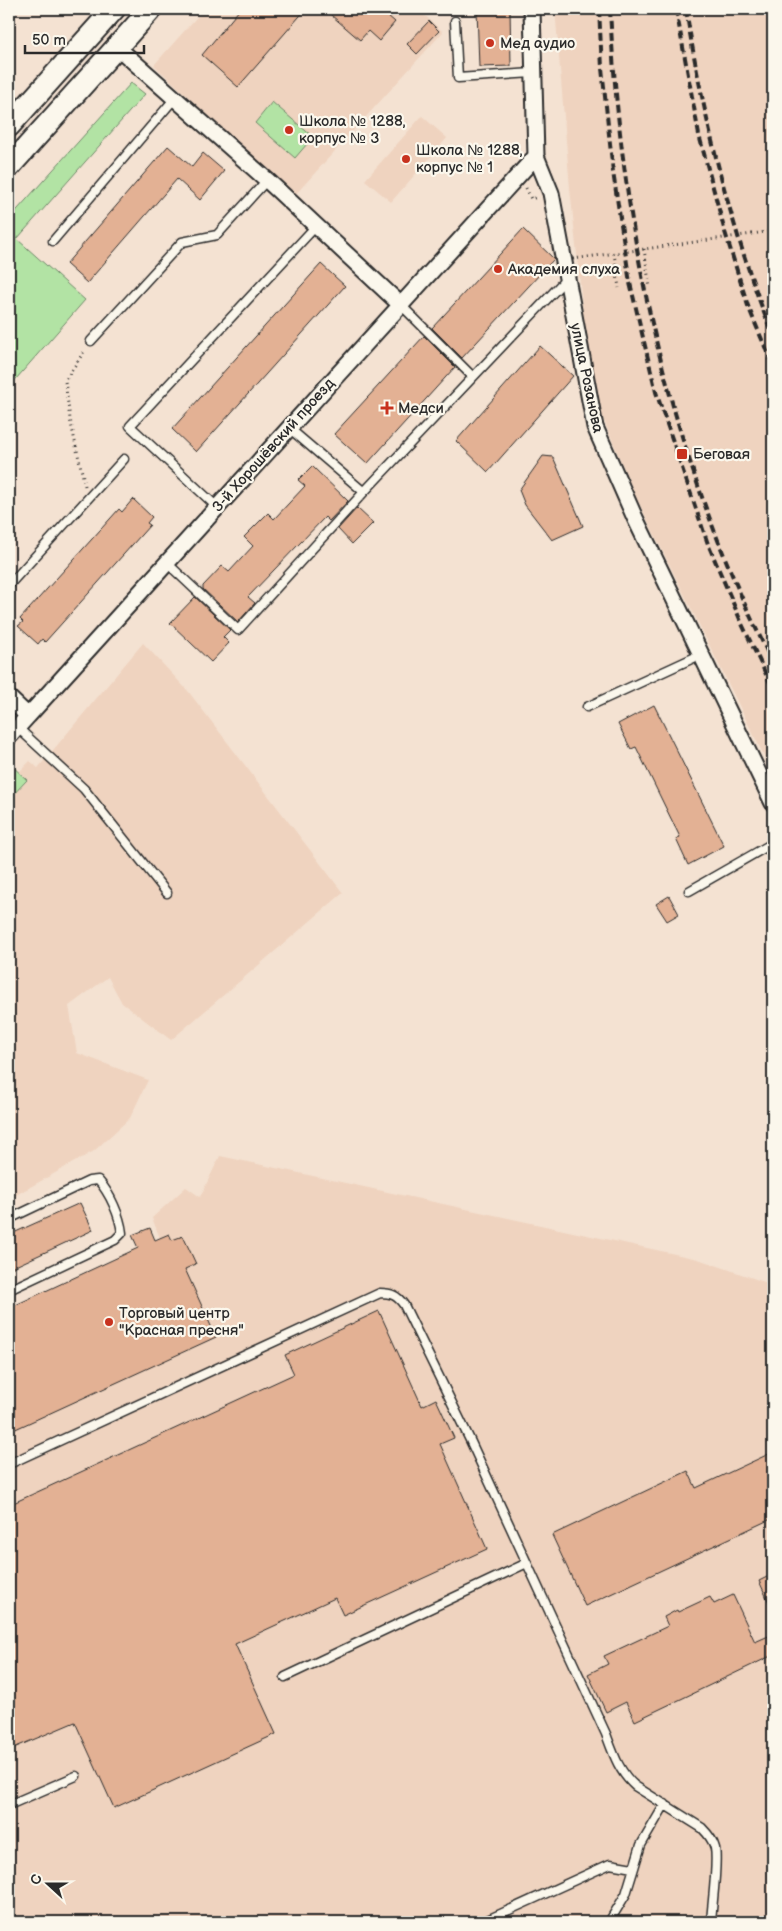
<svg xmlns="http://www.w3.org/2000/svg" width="782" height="1931" font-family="'Balsamiq Sans',sans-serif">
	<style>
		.built { fill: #efd3bf }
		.green { fill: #b2e3a4; stroke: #6e8768 }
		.building { fill: #e3b194; stroke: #2b2b2b }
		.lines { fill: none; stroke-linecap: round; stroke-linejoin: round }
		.service-casing { stroke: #2b2b2b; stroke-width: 11 }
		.minor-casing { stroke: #2b2b2b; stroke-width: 19 }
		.secondary-casing { stroke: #2b2b2b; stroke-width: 25 }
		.path { stroke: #2b2b2b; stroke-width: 3; stroke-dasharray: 1 4; stroke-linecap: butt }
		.service { stroke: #fbf7ec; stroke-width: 8 }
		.minor { stroke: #fbf7ec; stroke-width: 15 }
		.secondary { stroke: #fbf7ec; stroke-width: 21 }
		.rail { stroke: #2b2b2b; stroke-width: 4; stroke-dasharray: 8 4; stroke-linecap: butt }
		.path-bridge { stroke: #2b2b2b; stroke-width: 3; stroke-dasharray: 1 4; stroke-linecap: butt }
		.poi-dot { fill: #c8321e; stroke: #fbf7ec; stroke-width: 2 }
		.labels { text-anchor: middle; stroke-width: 4.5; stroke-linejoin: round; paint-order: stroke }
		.poi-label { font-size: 15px; fill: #2b2b2b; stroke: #fbf7ec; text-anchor: start }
		.street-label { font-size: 15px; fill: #2b2b2b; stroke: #fbf7ec }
	</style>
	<rect width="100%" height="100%" fill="#f4e2d2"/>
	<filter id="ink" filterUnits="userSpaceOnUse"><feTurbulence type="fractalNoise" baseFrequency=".02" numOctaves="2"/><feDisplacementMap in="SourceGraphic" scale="10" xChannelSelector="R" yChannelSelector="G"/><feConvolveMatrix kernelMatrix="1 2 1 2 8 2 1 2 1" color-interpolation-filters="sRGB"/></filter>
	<g filter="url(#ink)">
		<path class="built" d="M204,9H418L443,32L294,196L154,65Z
			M555,9H773V774L635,495L600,411L588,361L570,188Z
			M422,116L447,138L391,202L365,180Z
			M143,643L188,691L343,893L171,1040L122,1003L108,977L69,1006L77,1053L148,1080L130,1118L94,1151L9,1199V799L27,780L19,772L30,761L38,768Z
			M220,1156L698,1259L773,1285V1922H9V1308L160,1238L152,1218L186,1187L200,1197Z"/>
		<path class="green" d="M131,83L145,94L17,239L85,300L9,387V219Z
			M272,102L313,137L295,158L255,123Z
			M9,763L27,780L9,799Z"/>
		<path class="building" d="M240,9H306L238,87L202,55Z
			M324,9H380L395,22L379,41L368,31L360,40Z
			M477,9H510L511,66L479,67Z
			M429,21L439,31L417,54L407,44Z
			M168,146L192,167L203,153L224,171L200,200L177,179L87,283L66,264Z
			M523,229L554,259L462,358L432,328Z
			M321,264L345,286L196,452L172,429Z
			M424,336L455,367L367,464L334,434Z
			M540,346L573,376L488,472L456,441Z
			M543,456L553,457L583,526L552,540L525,505L519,490Z
			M312,466L348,501L329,521L325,517L248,597L255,603L238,622L203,589V586L222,566L229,572L253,546L244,537L268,513L274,519L305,486L298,480Z
			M133,499L152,517L147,523L150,525L45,642L42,639L38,644L18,626L23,622L20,619L119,509L122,512Z
			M357,508L373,523L352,544L338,529Z
			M195,597L230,630L223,637L229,643L211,662L170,623Z
			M654,705L724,846L688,865L676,839L680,837L636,747L631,749L618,724Z
			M669,896L679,914L667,921L656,904Z
			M80,1203L93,1230L9,1269V1235Z
			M150,1228L155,1240L169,1234L172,1240L183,1236L196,1264L185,1269L216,1337L9,1432V1308L138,1248L132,1235Z
			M379,1311L422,1406L436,1399L454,1438L440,1444L487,1549L343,1615L335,1598L235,1644L276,1734L114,1808L75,1722L9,1750V1505L294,1374L285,1355Z
			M773,1452V1518L585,1606L552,1535L688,1471L696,1488Z
			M773,1574V1611L759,1581Z
			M733,1595L755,1642L773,1634V1655L635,1721L626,1702L606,1712L588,1674L608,1664L604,1656L668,1626L664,1617L677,1610L678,1612L710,1597L714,1604Z"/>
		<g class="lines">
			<defs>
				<path id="service" d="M455,21L458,78L533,73
					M53,241L175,98
					M401,305L473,377
					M91,341L182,242L217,235L267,180
					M289,428L364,492
					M217,507L130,426L316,226
					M167,563L238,630L364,492L567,278
					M9,585L124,459
					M587,707L702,654
					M17,727L84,789L167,893
					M689,891L773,843
					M9,1219L89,1181L98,1180C110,1193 120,1216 122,1233L115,1240L9,1290
					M9,1464L380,1293C391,1293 397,1295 404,1305L470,1440L606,1734C613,1753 619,1772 635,1786L702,1828C708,1834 713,1840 715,1848C718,1864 712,1904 711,1922
					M285,1677L527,1563
					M9,1805L76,1776
					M483,1922L610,1864L633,1868
					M609,1922L626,1894L641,1845L665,1804"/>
				<path id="minor" d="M532,9L536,156L551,193L595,427L635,518L773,803
					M117,47L267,180L401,305
					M9,698L28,716L536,156
					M9,737L28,716"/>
				<path id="secondary" d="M9,126L114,9
					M9,167L151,9"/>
			</defs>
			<use href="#service" class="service-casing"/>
			<use href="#minor" class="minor-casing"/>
			<use href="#secondary" class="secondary-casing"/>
			<path class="path" d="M526,188L531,199L537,197
				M752,234L772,231
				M644,249L650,288
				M614,253L619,288
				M85,486L70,419L65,381L85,350"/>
			<use href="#service" class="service"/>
			<use href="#minor" class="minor"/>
			<use href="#secondary" class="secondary"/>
			<path class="rail" d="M599,9L602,68L613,172L630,283L656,392L708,544L742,624L773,689
				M610,9C621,234 670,461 773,663
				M676,9L699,135L725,232L748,306L773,366
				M686,9C703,118 732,233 773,336"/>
			<path class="path-bridge" d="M573,259L752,234"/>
		</g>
	</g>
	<g class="poi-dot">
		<circle cx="490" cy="43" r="5"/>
		<circle cx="289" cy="130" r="5"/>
		<circle cx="406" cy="159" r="5"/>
		<circle cx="498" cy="269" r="5"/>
		<path d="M384.5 400.5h5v5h5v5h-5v5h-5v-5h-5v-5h5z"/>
		<rect x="676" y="448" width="12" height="12" rx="2.5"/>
		<circle cx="109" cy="1322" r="5"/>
	</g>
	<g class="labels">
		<g class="poi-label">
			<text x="500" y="48">Мед аудио</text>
			<text x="299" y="126">Школа № 1288,<tspan x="299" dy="17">корпус № 3</tspan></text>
			<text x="416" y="155">Школа № 1288,<tspan x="416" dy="17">корпус № 1</tspan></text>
			<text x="508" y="274">Академия слуха</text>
			<text x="398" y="413">Медси</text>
			<text x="693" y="459">Беговая</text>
			<text x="119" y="1318">Торговый центр<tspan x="119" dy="17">"Красная пресня"</tspan></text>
		</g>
		<g class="street-label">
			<text transform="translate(587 378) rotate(78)" y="5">улица Розанова</text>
			<text transform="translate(273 445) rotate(-48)" y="5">3-й Хорошёвский проезд</text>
		</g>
	</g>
	<rect width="782" height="1931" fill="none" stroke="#fbf7ec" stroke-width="30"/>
	<rect x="15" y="15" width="752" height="1901" fill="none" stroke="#2b2b2b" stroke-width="2" filter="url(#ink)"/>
	<g transform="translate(48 1884) rotate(291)" stroke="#fbf7ec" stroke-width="4" paint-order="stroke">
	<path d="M0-4L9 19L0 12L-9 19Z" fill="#2b2b2b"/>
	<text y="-8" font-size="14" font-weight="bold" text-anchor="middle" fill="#2b2b2b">С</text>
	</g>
	<path d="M25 45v8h119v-8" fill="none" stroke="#2b2b2b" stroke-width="2.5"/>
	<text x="32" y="45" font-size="15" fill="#2b2b2b" stroke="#fbf7ec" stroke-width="4" paint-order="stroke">50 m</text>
</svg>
